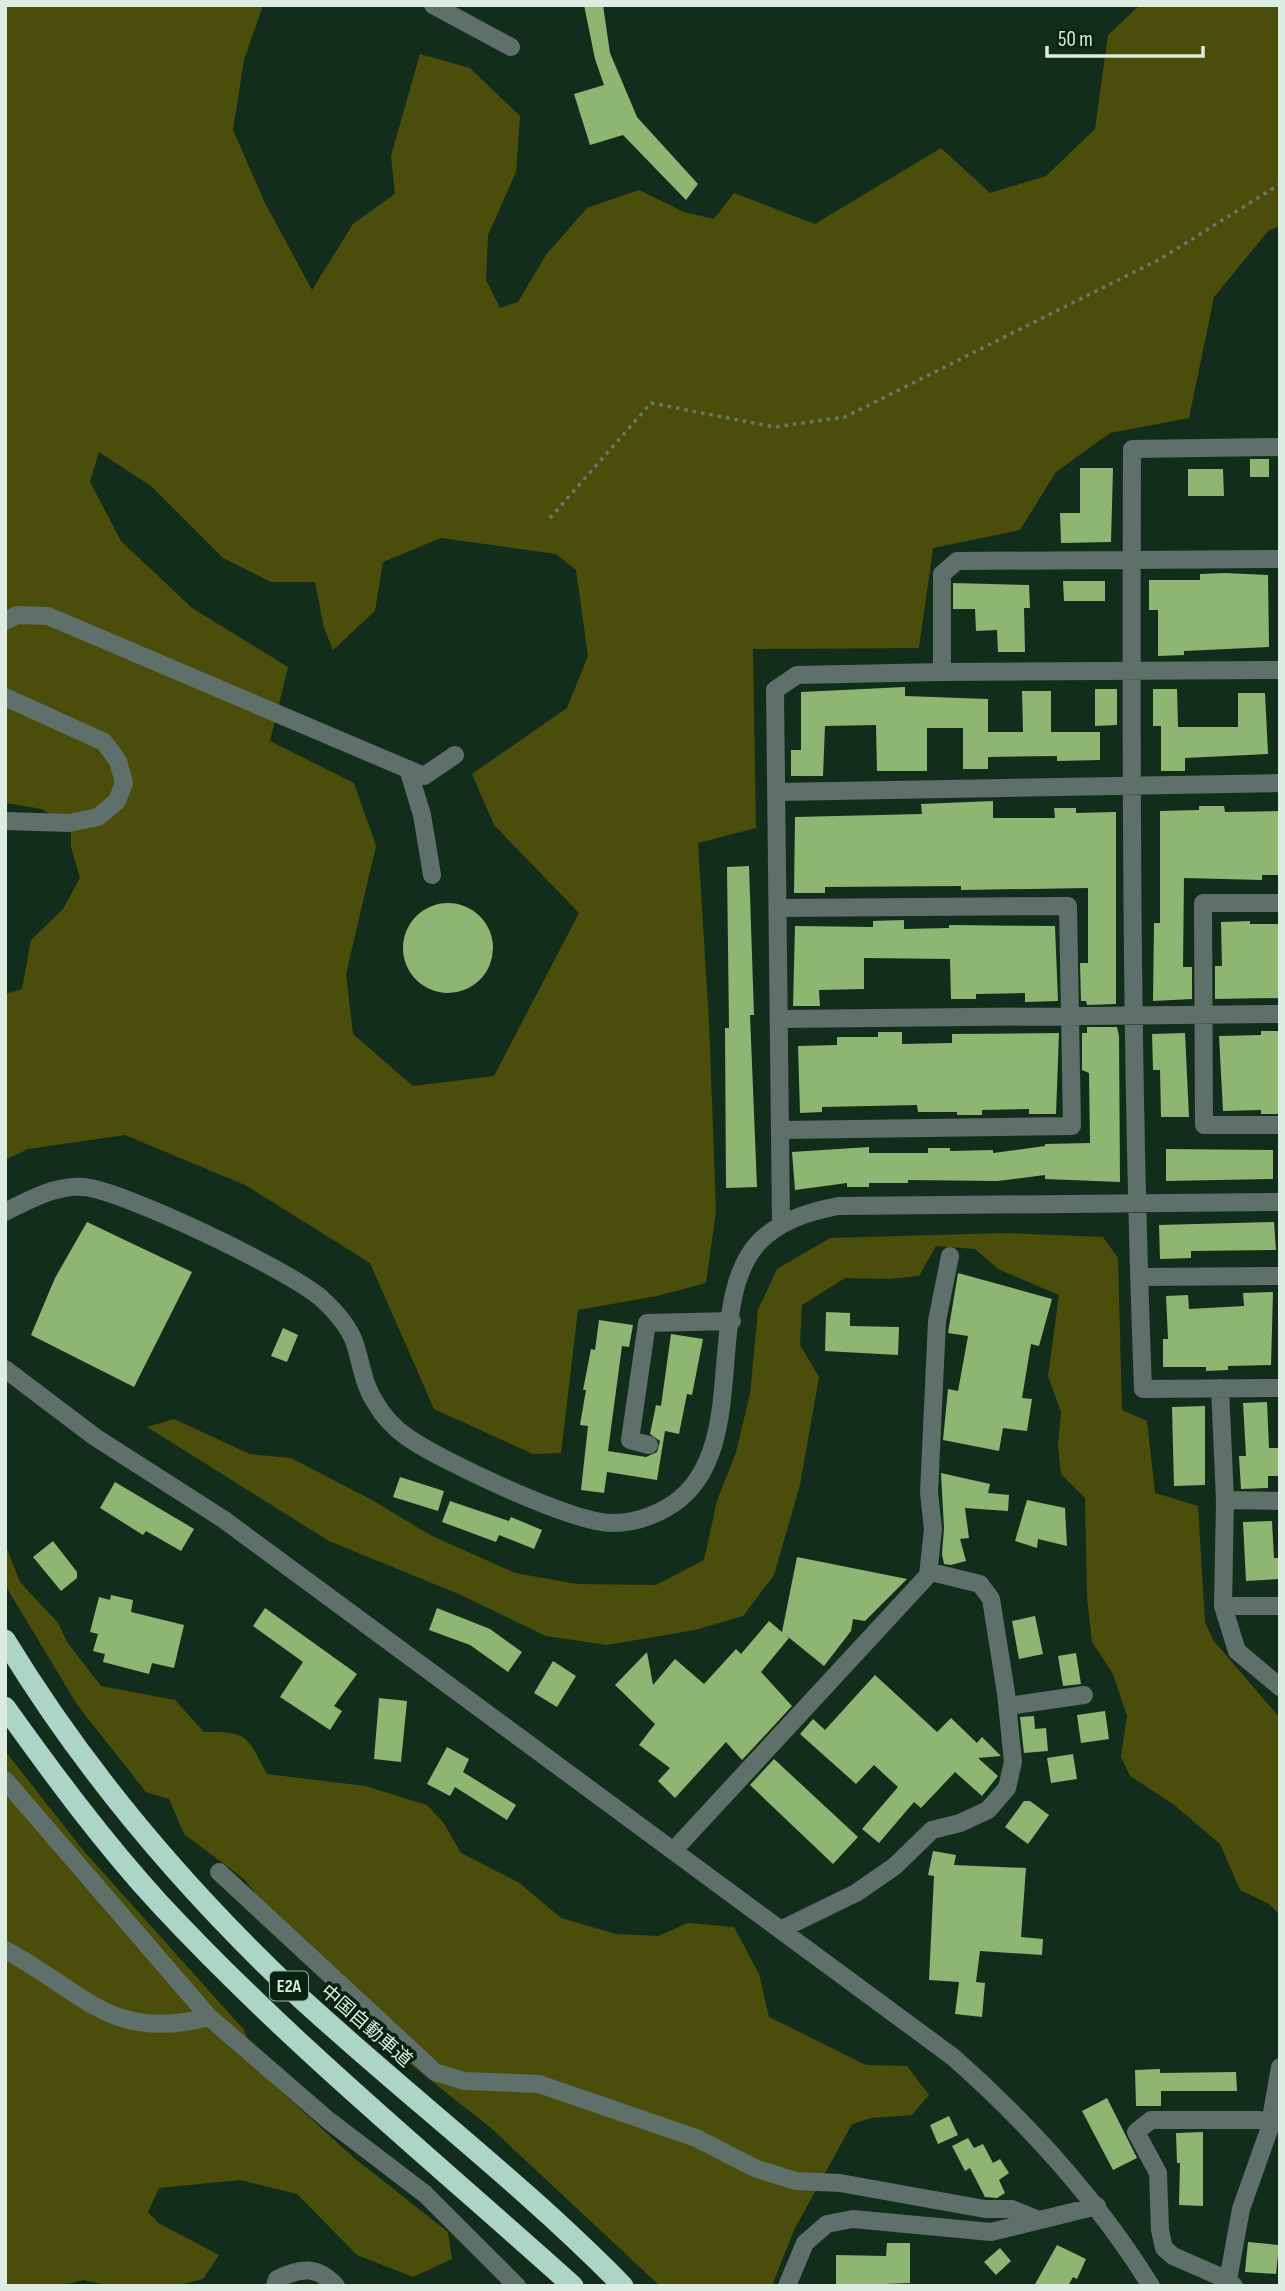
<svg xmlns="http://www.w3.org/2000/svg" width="1285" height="2291" font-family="'Sofia Sans Condensed','Noto Sans JP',sans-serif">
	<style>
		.green { fill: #4b4e0a; fill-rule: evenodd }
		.building { fill: #8eb572 }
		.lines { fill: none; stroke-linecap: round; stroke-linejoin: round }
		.path { stroke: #647a6b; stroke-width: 3.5; stroke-dasharray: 3.5 5; stroke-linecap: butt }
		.minor { stroke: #5f6f6a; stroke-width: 18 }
		.highway { stroke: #acd4c7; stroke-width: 21 }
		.labels { text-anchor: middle; stroke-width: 7; stroke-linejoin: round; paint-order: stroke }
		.shield { fill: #082312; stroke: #9db0a2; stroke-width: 2 }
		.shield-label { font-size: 18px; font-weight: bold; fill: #ddece0 }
		.street-label { font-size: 19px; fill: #ddece0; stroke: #082312 }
	</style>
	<rect width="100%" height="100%" fill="#132d1c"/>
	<path class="green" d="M5,5H263L244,60L233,130L265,203L312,290L353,224L395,194L391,156L420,54L470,68L520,116L516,172L488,235L486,280L500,308L518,302L546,255L587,208L639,190L684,212L714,219L734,193L815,224L941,148L990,193L1046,176L1095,129L1108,35L1140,5H1280V226L1269,230L1214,297L1189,418L1110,433L1056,472L1020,530L933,548L919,648L753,649L756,828L698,843L709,1022L716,1211L706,1283L657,1296L578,1310L561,1453L533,1454L434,1409L370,1263L245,1185L125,1135L28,1149L5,1160V994L22,989L31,940L63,909L80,878L71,847V828L42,809L5,803ZM99,452L151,486L223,558L271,582H315L324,628L333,650L375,611L383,562L441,538L556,554L576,570L588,656L567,708L472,774L494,825L579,913L494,1076L413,1086L353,1034L346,974L376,846L354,783L270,741L288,667L192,608L121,541L90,482Z
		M1006,1233L1103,1237L1118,1258L1122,1410L1147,1421L1155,1493L1198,1506L1205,1622L1213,1640L1280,1718V1915L1269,1904L1240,1890L1220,1844L1173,1804L1130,1776L1121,1757L1127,1716L1113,1674L1092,1642L1087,1597L1085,1498L1061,1474L1058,1446L1061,1412L1048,1376L1059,1295L998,1269L975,1249L936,1246L919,1276L889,1279L845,1278L802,1305L800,1345L819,1377L800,1485L774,1575L743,1616L695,1630L607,1645L546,1636L461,1595L329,1541L147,1427L174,1419L250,1454L291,1458L372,1500L430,1535L515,1573L577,1584L656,1585L704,1560L717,1501L736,1452L750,1394L758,1310L777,1269L830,1238Z
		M5,1544L20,1582L58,1623L67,1642L101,1686L175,1700L204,1732C249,1731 247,1737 267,1774L365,1786L427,1805L443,1822L461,1853L518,1882L561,1918L616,1934L658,1936L688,1923L734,1927L759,1974L769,2017L866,2065L907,2066L929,2095L912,2115L871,2118L852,2124L794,2230L772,2286H660L492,2129L394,2051L321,1977L244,1879L184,1834L169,1799L146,1792L78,1706L5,1585Z
		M5,1751L83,1850L244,2030L262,2074L354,2158L448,2232L452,2259L413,2277L357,2255L297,2194L240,2180L159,2188L148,2212L158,2223L219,2255L203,2279L175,2286H111L83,2280L60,2286H5Z"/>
	<path class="building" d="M584,5H603L610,53L637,117L698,184L686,200L623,135L590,145L574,94L604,85L595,59Z
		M1250,459H1269V477H1250Z
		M1080,468H1113L1111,542L1061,543L1060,513H1080Z
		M1188,469H1223L1224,496H1188Z
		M1225,573L1268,575L1269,647L1184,651V655L1158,656V610H1149V580H1200V574Z
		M1063,581H1105V601H1064Z
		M953,583L1029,585L1030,608H1024L1025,652H998L997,630L976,631L975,609H953Z
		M905,687V696L988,699V732H1023L1022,691H1051V732H1100V760L1057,761V756L988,757V769H963V728H927V771H877L876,725L825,726L823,776H791V750H801V692Z
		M1095,689H1117V725L1095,726Z
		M1153,689H1177L1178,727H1238V693H1265L1268,754L1185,758V771H1161V726H1153Z
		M993,801V818H1055L1054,808H1076V813L1116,812V1004L1087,1005L1086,1001H1081L1080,963H1088V888L961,890V886L825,887V893H794L795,817L922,814L921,804Z
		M1199,806H1224L1225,812L1280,811V875H1262V880L1184,878L1183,967H1192V999L1153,1001L1154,923H1160V811L1199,810Z
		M749,866L754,1015H750L757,1187L726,1188L725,1028H729L727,867Z
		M403 948a45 45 0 1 1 90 0a45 45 0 1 1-90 0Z
		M904,920V929L949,928V925L1055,926L1058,1001L1025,1002V993L976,994V999H951L950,959L864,958V989L819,990L820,1006H793L795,926L873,927V921Z
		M1250,921V924H1280V998L1215,999V966H1222L1221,922Z
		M1087,1027H1117L1119,1036L1120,1182L1045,1179V1175L997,1181L908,1180V1183H869V1187H847V1183L795,1190L792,1152L869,1147V1153H928V1148H950V1151L993,1150V1153L1045,1146V1144L1090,1143L1089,1073L1082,1070V1033H1087Z
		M1261,1031H1280V1114H1261V1110L1223,1111L1219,1036L1261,1035Z
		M878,1032H902V1044L952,1043V1034L1059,1033L1056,1114H1029V1109L982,1110V1115H957V1112H918L917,1105L822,1107V1112L800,1113L798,1046L837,1045V1037H878Z
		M1185,1033L1189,1117H1161L1160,1070H1153L1152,1034Z
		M1166,1149L1273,1150V1179L1166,1181Z
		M87,1222L192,1272L134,1387L31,1335L55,1278Z
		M1274,1222L1276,1250L1191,1251V1258L1160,1259L1159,1225Z
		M958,1273L1052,1299L1039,1346L1031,1344L1022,1398L1032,1399L1027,1431L1003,1428L999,1451L943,1440L948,1389L958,1391L968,1336L948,1333Z
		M1273,1292L1271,1365L1228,1366V1370L1206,1371V1367H1163V1339H1168L1166,1296L1188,1295L1189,1309L1244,1306L1243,1293Z
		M826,1312L850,1313V1326L899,1327L898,1355L825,1351Z
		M599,1320L633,1325L629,1347L622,1346L608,1451L646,1457L657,1452L660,1441L650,1434L656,1405L661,1406L671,1334L703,1339L692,1395L687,1394L679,1434L665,1431L657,1480L607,1472L604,1493L581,1490L588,1426L580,1425L586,1390H583L591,1349L595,1350Z
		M283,1328L298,1335L287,1362L271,1356Z
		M1267,1402L1269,1448H1280V1476H1268V1488L1241,1489L1239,1456H1246L1243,1403Z
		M1205,1406V1485L1174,1486L1172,1407Z
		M941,1473L990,1484L988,1493L1009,1495L1008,1511L965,1508L969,1538L960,1539L966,1561L951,1565L944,1564L942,1554L944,1528Z
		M400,1477L444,1491L438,1511L393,1497Z
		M115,1482L194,1529L181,1551L146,1531L143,1535L100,1508Z
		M1027,1500L1065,1508L1067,1546L1038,1539L1037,1548L1015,1541Z
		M450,1501L509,1521L511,1517L542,1530L534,1549L499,1535L496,1542L442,1522Z
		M1272,1521L1274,1558H1280V1579L1246,1581L1243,1522Z
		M53,1541L77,1572V1578L61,1591L33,1557Z
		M797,1557L907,1579L865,1621L853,1619L851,1631L824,1666L782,1632Z
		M111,1595L133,1600L131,1612L184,1625L174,1668L152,1663L149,1674L103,1662L105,1654L93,1651L98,1634L90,1632L99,1597L110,1600Z
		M265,1608L357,1674L334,1706L342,1711L330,1730L280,1697L303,1662L253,1626Z
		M437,1608L490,1629L522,1652L508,1672L470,1645L429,1630Z
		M1035,1616L1043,1654L1019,1659L1012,1621Z
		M769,1621L789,1638L761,1672L792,1706L742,1760L726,1742L675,1798L658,1781L670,1768L639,1745L655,1724L615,1685L647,1652L653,1685L675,1659L704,1684L736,1649L741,1654Z
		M1076,1653L1081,1684L1063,1686L1058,1656Z
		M553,1661L576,1676L557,1707L534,1693Z
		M875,1675L937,1732L951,1718L977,1743L982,1737L1001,1756L978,1758L998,1776L982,1796L955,1772L921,1808L914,1802L879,1843L862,1829L898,1787L874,1765L856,1784L800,1734L813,1719L825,1730Z
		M379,1698L407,1701L401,1762L374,1759Z
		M1105,1711L1109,1739L1081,1743L1077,1715Z
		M1034,1716L1035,1729L1046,1728L1048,1751L1024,1753L1020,1717Z
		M447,1747L469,1759L463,1772L516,1805L507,1820L455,1787L450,1796L427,1784Z
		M1073,1754L1077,1779L1051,1783L1047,1758Z
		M774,1759L858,1837L833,1864L750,1785Z
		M1024,1801H1030L1049,1815L1028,1844L1005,1827Z
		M933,1851L956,1855L954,1865L1026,1868L1021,1937L1043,1939L1042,1955L980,1951L976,1982L985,1983L982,2017L955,2014L959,1982L929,1980L934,1876L928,1875Z
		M1160,2069V2073L1236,2072L1237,2091H1161V2106H1136L1135,2070Z
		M1107,2098L1137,2158L1113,2170L1082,2111Z
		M949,2116L958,2135L938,2144L930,2125Z
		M1203,2132V2206L1179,2205L1180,2163H1177L1176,2133Z
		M968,2138L974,2148L983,2144L993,2163L1000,2159L1009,2173L999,2180L1005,2193L997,2198L985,2197L970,2168L965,2171L952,2146Z
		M1248,2242L1279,2245L1276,2274L1245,2272Z
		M887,2243H910V2283L836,2286V2255L886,2256Z
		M1057,2245L1086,2259L1077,2279L1073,2277L1068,2286H1034Z
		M1000,2248L1011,2261L996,2275L984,2262Z"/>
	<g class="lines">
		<path class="path" d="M550,518L651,403L774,427L845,417L1162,258L1280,184"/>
		<path class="minor" d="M433,5L511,47
			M1280,447L1132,449C1131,762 1131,1076 1143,1389L1280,1388
			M5,621L17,615L48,616L424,776L455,755
			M942,672L1280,670
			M5,697L104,742L118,761L124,783L117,801L98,817L69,823L5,821
			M408,769L422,815L432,875
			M777,792L1280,783
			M1280,903H1203L1204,1125H1280
			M780,908L1068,906L1072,1126L781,1130
			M780,1019L1280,1014
			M5,1212C29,1200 56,1185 83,1187C121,1189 293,1272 322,1299C334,1310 348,1326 354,1341C361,1361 363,1384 375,1402C383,1416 394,1428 407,1437C441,1461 573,1523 612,1523C634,1523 656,1515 673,1504C753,1450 701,1304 759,1242C781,1220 808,1212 838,1206L1280,1202
			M781,1224L775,690L797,675L942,672V574L957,561L1280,559
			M1139,1277L1280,1276
			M5,1369L95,1437L223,1519L953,2057C1030,2125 1097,2199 1151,2286
			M1220,1388L1225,1500L1223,1606L1237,1651L1280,1687
			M649,1445L630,1440L647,1323L732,1321
			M1225,1500L1280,1501
			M928,1575L933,1529L929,1493L937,1321L950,1256
			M1223,1606H1280
			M1008,1706L1084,1695
			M5,1780L209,2017L328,2120L425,2194L517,2286
			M674,1850L931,1572L980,1584L991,1599L1006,1693L1013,1762L1007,1788L988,1810L960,1823L932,1830L895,1866L856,1893L782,1929
			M219,1872L435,2072L464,2081L539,2084L696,2138L757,2169L796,2181L840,2183L985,2209H1012L1039,2220
			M5,1950C83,1991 111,2043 209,2017
			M1228,2280L1241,2209L1269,2130L1280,2067
			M275,2286L277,2279C300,2268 317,2265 336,2286
			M787,2286L805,2243L827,2224L853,2219L991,2232L1097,2206
			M1234,2286L1228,2280L1173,2256L1164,2248L1160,2230L1158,2173L1136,2132L1151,2120H1260L1270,2123"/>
		<path class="highway" d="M5,1640C84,1770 184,1888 294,1992C402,2092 520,2181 623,2286
			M5,1707C53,1774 103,1842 159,1903C287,2041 433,2160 573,2286"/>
	</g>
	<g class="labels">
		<rect class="shield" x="270" y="1971.5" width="38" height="29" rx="5"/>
		<g class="shield-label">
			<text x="289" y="1992">E2A</text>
		</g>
		<g class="street-label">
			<text transform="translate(367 2025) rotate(41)" y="7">中国自動車道</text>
		</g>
	</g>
	<rect width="1285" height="2291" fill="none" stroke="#ddece0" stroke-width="14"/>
	<path d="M1047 46v10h156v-10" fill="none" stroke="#ddece0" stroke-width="3.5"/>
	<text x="1058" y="46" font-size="21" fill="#ddece0" stroke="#082312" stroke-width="5" paint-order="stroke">50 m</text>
</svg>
